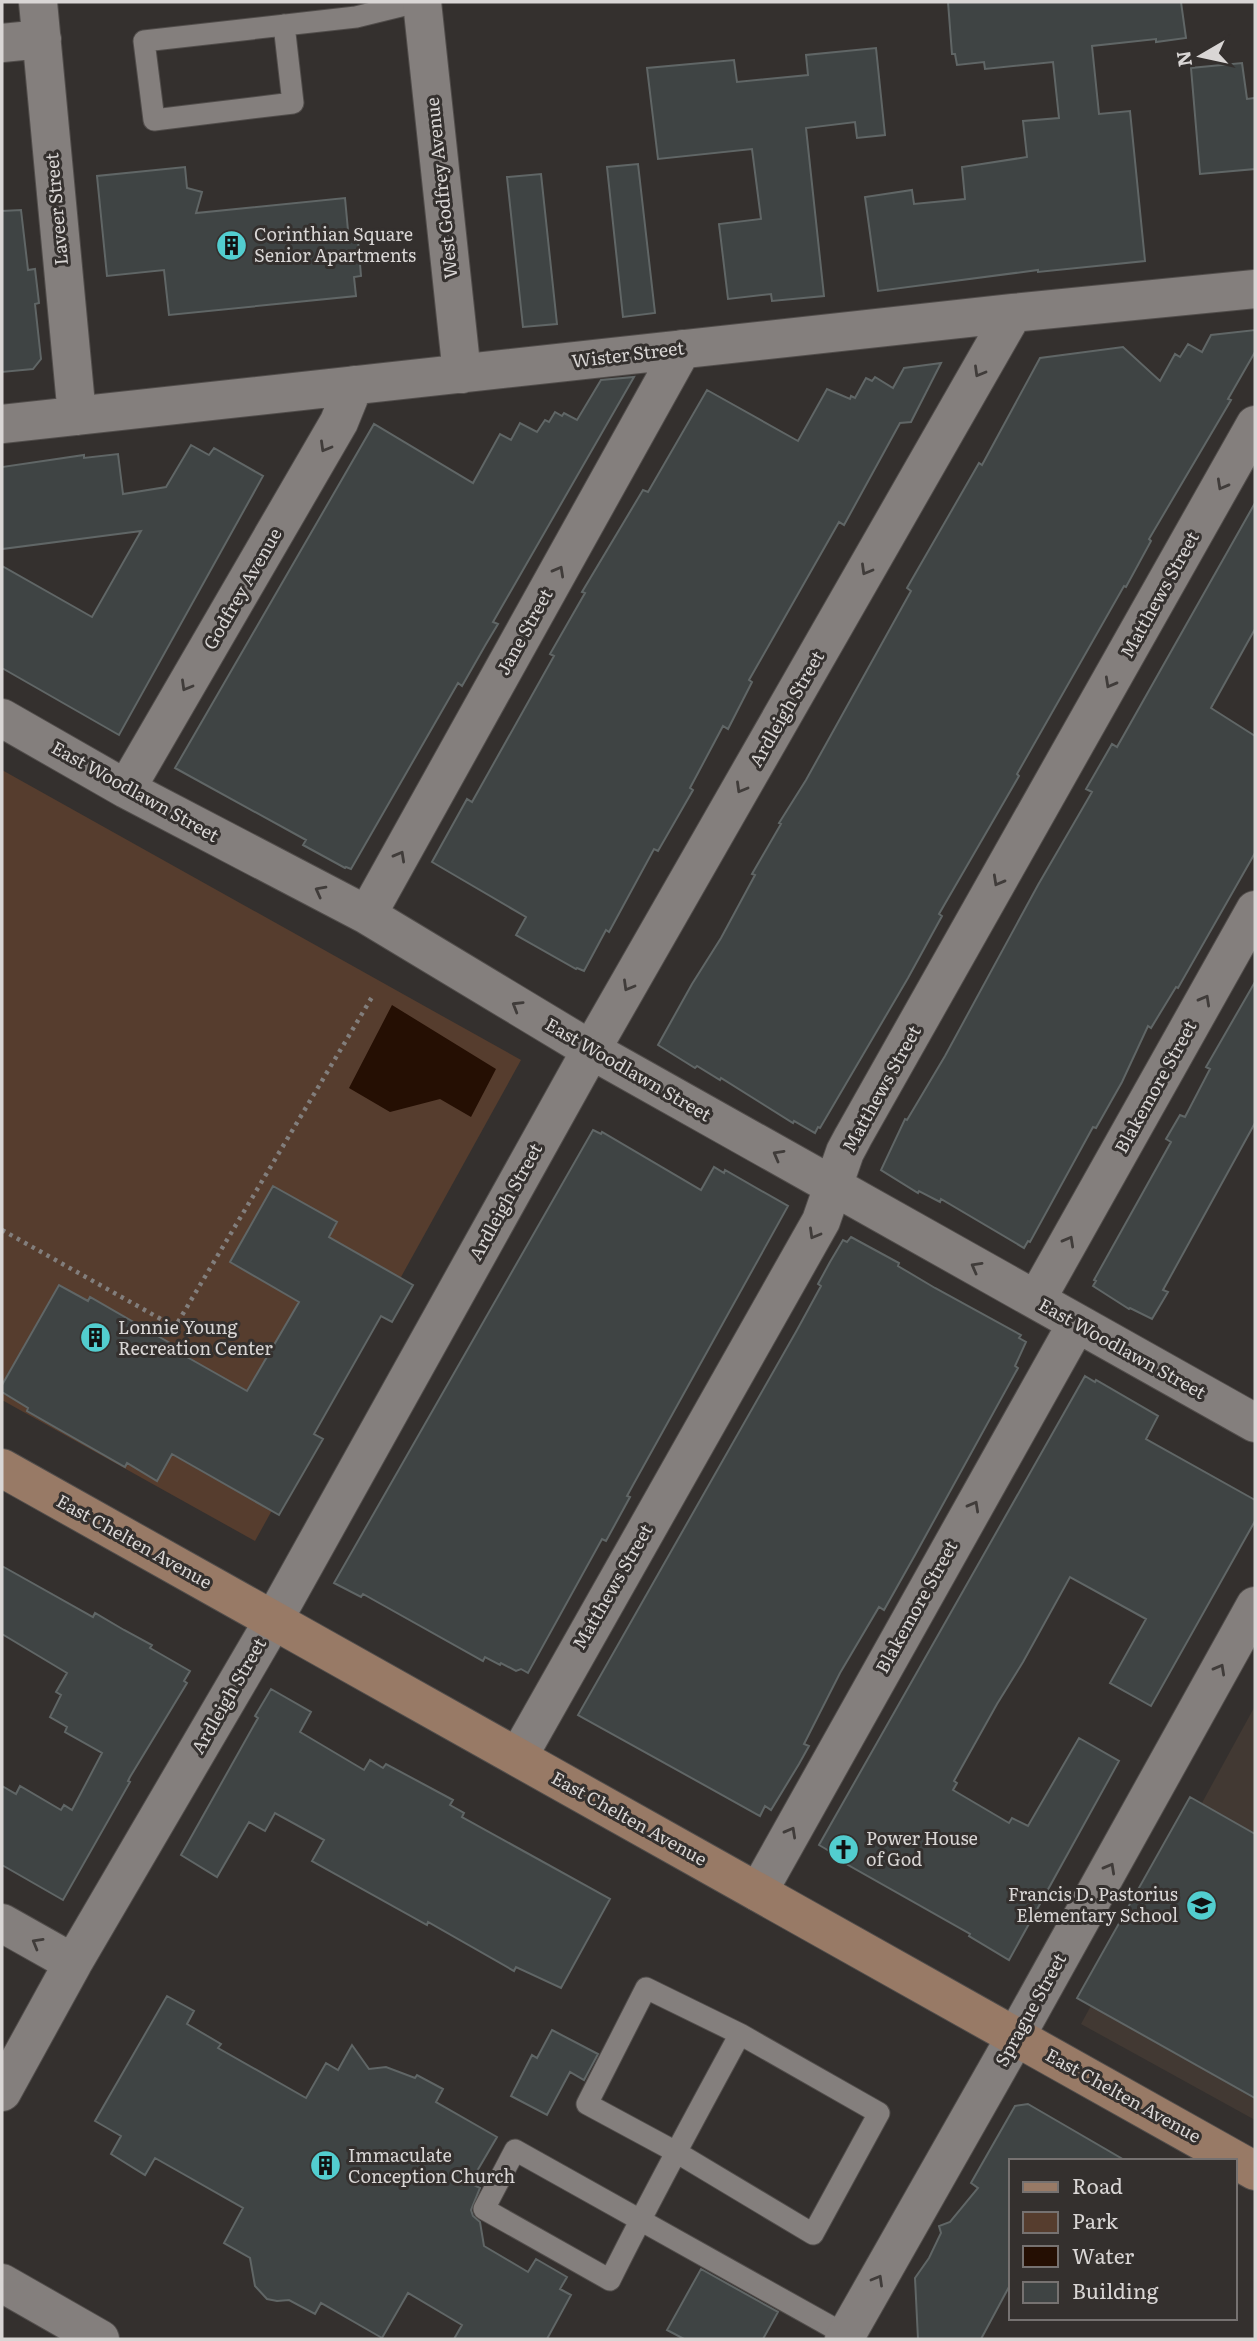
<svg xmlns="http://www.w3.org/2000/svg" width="1257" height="2341" font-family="Literata,serif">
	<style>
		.built { fill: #423933 }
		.green { fill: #563d2e }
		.water { fill: #250f03 }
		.building { fill: #3f4444; stroke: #606666; stroke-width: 2 }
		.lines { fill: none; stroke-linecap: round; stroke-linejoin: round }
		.lane-casing { stroke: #514d4b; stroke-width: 23 }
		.street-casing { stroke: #514d4b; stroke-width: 40 }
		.secondary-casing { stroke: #514d4b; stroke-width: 40 }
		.path { stroke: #827e7c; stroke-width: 4.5; stroke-dasharray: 3.5 5; stroke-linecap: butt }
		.lane { stroke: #847f7d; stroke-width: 21 }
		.street { stroke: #847f7d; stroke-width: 38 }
		.secondary { stroke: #987a66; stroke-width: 38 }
		.oneway { stroke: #403c3a }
		.labels { text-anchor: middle; stroke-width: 6; stroke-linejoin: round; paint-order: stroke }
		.street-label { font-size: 18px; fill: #d9d6d5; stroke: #34302e }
		.poi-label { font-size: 18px; fill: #d9d6d5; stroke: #34302e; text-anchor: start }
	</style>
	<rect width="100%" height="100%" fill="#34302e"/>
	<path class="built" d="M1255,1706V2120L1081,2024Z"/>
	<path class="green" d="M2,770L521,1060L255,1541L2,1400Z"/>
	<path class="water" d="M392,1005L496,1069L471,1117L440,1099L390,1112L349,1088Z"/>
	<path class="building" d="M948,2H1181L1186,38L1156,42V39L1092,46L1099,114L1130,111L1145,261L1038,272V270L878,291L865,197L912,190L914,204L965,199L962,167L1027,157L1023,121L1059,118L1053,62L985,69L984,62L957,65L955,54H952Z
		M876,48L885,135L857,138L855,122L806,128L824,296L772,301L771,294L728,299L719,224L761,219L752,149L658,159L647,68L734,60L737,82L808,75L806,55Z
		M1242,63L1247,99L1255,98V169L1200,174L1191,68Z
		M638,164L655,313L623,317L607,167Z
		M185,167L187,188L202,192L196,213L345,198L349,241L358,240L361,276L354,277L356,296L169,315L164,270L107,276L97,176Z
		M541,174L557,324L523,327L507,177Z
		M21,210L28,270L35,269L39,303L35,304L41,359L33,369L2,372V211Z
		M1255,330V352L1228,399L1231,400L1149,539L1151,541L1126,587L1124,586L1017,774L1019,776L939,914L942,916L908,978L820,1128L818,1127L815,1133L794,1121L793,1123L721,1078L720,1080L697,1066L695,1068L658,1045L692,984L721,938L755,875L752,874L781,824L779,823L806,780L911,591L907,588L979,463L982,465L1040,358L1123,347L1160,381L1175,354L1180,357L1188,344L1202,352L1211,335Z
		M941,363L911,422L900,423L844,525L839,522L749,680L752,682L728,729L723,726L690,788L693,790L658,851L654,849L609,932L606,930L584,971L577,968L576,969L516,935L526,917L432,862L467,799L472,802L531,697L554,656L550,654L585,593L582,592L643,490L648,492L707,390L798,441L827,389L850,399L851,396L855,398L866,378L872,381L875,377L893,388L904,368Z
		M634,377L493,622L498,624L486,644L462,686L458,683L351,869L346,867L345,868L303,845L306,840L175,768L374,424L473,483L500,434L511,440L520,423L537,432L545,420L549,422L555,412L562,416L564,413L577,420L601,380Z
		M191,445L209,455L214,448L263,476L119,735L2,668V566L92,617L141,531L2,549V467L84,455V458L118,454L123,494L166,487Z
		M1255,503V629L1211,708L1255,736V853L1178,988L1176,987L1151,1028L1148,1026L1122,1082L1096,1128L1093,1127L1030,1242L1028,1241L1024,1248L941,1199L940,1202L919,1191L918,1193L881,1170L905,1119L907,1120L945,1056L1038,885L1092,792L1086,789L1112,744L1117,747Z
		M1255,982V1123L1163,1290L1168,1292L1152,1319L1130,1308L1129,1309L1093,1286L1096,1281L1094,1280L1171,1142L1166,1139L1180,1115L1185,1117L1210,1069L1206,1067Z
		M593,1130L601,1134L602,1132L701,1190L714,1167L724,1173L725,1170L788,1206L633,1485L627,1496L630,1497L606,1541L602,1539L528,1673L521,1669L516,1671L501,1663L500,1665L485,1657L483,1661L363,1594L361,1597L334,1583Z
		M273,1186L337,1222L329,1237L413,1285L392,1322L381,1316L314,1434L323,1439L279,1515L172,1454L157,1481L127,1463L125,1467L27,1411L28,1408L2,1392V1385L59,1285L88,1301L90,1297L189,1354L187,1357L247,1391L299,1302L230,1262Z
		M851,1237L899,1263L898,1266L935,1288L1021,1335L1019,1338L1026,1342L1015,1366L1018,1368L915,1555L884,1610L879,1607L840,1673L804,1744L809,1746L799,1764L771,1810L765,1806L760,1816L578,1715L797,1330L821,1286L818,1284L830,1262L843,1240L847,1242Z
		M1085,1376L1095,1382L1096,1380L1158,1416L1146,1439L1255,1500V1521L1151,1706L1110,1683L1146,1619L1070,1577L1023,1662L997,1704L954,1781L957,1783L953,1790L1009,1823L1012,1818L1028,1826L1079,1738L1119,1761L1009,1960L969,1936L970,1934L834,1857L836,1855L819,1845Z
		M2,1566L93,1617L95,1613L124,1630L152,1645L150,1648L190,1671L184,1681L187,1683L130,1777L128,1781L130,1782L63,1900L2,1865V1786L16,1794L20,1786L61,1810L64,1805L72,1810L102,1753L65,1732L67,1727L50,1717L61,1695L56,1692L67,1673L2,1634Z
		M271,1689L311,1712L300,1732L364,1770L370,1760L383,1768L386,1764L453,1800L450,1805L464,1813L462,1817L610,1899L561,1988L516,1967L514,1971L428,1922L427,1925L312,1861L324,1840L275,1813L265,1831L249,1822L217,1877L181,1855L258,1718L255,1716Z
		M1190,1797L1255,1834V2098L1077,1998Z
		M167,1996L194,2011L187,2024L221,2044L218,2048L306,2098L326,2063L338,2070L352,2045L369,2069L386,2067L415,2078L417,2075L443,2089L436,2102L497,2137L470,2183L480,2188L471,2210L473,2216L480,2222L484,2246L528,2272L536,2259L567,2277L560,2289L571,2295L547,2339H454L462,2325L408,2293L382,2338L321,2303L315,2314L289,2300L277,2301L267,2299L255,2286L250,2258L224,2243L243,2208L155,2158L145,2175L111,2154L121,2136L95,2121Z
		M552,2030L598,2054L584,2080L570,2072L547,2115L511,2096L532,2055L537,2058Z
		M1028,2104L1126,2161H1010V2285L981,2339H918L915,2278L929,2258L941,2233L939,2226L950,2222L978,2188L971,2183L1015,2106Z
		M701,2269L778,2312L763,2339H684L667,2330Z"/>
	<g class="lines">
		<defs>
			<path id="lane" d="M284,25L293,103L154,120L144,41L356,17L417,2
				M740,2034L646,1988L587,2104L676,2152L813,2234L879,2113L740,2034C696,2115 651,2197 610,2280L484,2209L515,2150L846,2335"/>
			<path id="street" d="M38,2L77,416
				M422,2L462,374
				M2,43L42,39
				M2,424L1013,313L1255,289
				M2,718L126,789L367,915L591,1050L1255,1423
				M126,789L339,422L354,385
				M367,915L682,349
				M1036,1300L1255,910
				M518,1757L821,1221L845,1152L853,1137L1255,425
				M758,1892L1077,1323
				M2,1923L73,1963
				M2,2092L73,1963L273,1621L591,1050L1013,313
				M2,2283L100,2339
				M844,2339L1016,2036L1255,1606"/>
			<path id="secondary" d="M2,1468L1255,2171"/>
		</defs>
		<use href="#lane" class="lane-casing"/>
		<use href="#street" class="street-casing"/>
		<use href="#secondary" class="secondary-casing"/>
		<path class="path" d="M2,1230L175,1327L372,997"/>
		<use href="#lane" class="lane"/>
		<use href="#street" class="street"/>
		<use href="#secondary" class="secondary"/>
	</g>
	<defs><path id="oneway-chevron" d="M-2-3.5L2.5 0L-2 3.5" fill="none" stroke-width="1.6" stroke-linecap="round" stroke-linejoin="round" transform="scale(1.75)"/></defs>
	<g class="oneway">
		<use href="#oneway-chevron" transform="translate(979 372) rotate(120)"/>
		<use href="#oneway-chevron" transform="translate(325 447) rotate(120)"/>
		<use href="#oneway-chevron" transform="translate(1222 485) rotate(119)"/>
		<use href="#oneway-chevron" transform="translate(866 570) rotate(120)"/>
		<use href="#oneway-chevron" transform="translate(559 571) rotate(-61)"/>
		<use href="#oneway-chevron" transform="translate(1110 683) rotate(119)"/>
		<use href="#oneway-chevron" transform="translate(186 686) rotate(120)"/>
		<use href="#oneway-chevron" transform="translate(741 788) rotate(120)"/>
		<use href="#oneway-chevron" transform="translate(400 856) rotate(-61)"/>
		<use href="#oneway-chevron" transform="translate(998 881) rotate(119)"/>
		<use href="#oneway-chevron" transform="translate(320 891) rotate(-152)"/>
		<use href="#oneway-chevron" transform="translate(628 986) rotate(120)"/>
		<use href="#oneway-chevron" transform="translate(1205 1000) rotate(-61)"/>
		<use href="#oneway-chevron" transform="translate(517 1006) rotate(-149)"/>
		<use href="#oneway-chevron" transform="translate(778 1155) rotate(-151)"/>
		<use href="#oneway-chevron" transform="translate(814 1234) rotate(120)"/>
		<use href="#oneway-chevron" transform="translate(1069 1241) rotate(-61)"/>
		<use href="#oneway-chevron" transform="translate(976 1267) rotate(-151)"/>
		<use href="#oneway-chevron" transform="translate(974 1506) rotate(-61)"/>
		<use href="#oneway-chevron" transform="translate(1220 1669) rotate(-61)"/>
		<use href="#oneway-chevron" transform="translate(791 1832) rotate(-61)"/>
		<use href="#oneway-chevron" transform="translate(1110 1868) rotate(-61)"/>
		<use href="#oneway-chevron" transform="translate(37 1943) rotate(-150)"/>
		<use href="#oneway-chevron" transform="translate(878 2280) rotate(-60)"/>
	</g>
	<defs>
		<symbol id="building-disc" viewBox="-11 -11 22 22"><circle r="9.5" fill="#52cdcf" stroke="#34302e"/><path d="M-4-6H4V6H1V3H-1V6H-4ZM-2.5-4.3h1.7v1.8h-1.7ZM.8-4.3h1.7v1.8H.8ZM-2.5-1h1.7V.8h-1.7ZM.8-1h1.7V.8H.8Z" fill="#111"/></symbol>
		<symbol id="church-disc" viewBox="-11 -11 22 22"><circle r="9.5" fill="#52cdcf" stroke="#34302e"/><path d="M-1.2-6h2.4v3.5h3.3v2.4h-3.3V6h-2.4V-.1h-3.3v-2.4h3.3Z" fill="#111"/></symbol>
		<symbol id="school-disc" viewBox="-11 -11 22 22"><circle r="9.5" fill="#52cdcf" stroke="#34302e"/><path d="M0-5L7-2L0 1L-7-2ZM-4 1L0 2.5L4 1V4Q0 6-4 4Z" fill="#111"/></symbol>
	</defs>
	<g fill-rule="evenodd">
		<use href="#building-disc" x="214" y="228" width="35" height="35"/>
		<use href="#building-disc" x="78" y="1320" width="35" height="35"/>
		<use href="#church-disc" x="826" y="1832" width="35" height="35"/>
		<use href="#school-disc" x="1184" y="1888" width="35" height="35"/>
		<use href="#building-disc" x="308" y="2148" width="35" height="35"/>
	</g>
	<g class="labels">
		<g class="street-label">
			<text transform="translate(442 188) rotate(-96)" y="6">West Godfrey Avenue</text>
			<text transform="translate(57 209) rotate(-95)" y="6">Laveer Street</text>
			<text transform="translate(628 355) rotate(-7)" y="6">Wister Street</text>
			<text transform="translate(243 589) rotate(-60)" y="6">Godfrey Avenue</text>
			<text transform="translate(1160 595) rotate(-61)" y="6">Matthews Street</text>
			<text transform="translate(525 632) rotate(-61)" y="6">Jane Street</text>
			<text transform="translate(787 709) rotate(-60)" y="6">Ardleigh Street</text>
			<text transform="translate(135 792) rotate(29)" y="6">East Woodlawn Street</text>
			<text transform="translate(628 1070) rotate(30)" y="6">East Woodlawn Street</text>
			<text transform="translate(1156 1087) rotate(-61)" y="6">Blakemore Street</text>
			<text transform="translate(882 1089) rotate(-61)" y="6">Matthews Street</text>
			<text transform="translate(506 1202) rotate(-61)" y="6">Ardleigh Street</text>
			<text transform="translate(1122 1349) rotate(29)" y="6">East Woodlawn Street</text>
			<text transform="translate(134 1542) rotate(29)" y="6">East Chelten Avenue</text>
			<text transform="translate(613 1587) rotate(-60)" y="6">Matthews Street</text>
			<text transform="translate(917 1607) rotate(-61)" y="6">Blakemore Street</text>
			<text transform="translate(229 1696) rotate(-60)" y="6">Ardleigh Street</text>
			<text transform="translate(629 1819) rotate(29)" y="6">East Chelten Avenue</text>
			<text transform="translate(1031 2010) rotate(-61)" y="6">Sprague Street</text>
			<text transform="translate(1123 2096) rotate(29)" y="6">East Chelten Avenue</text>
		</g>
		<g class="poi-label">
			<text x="254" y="241">Corinthian Square<tspan x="254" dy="21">Senior Apartments</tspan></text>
			<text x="118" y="1334">Lonnie Young<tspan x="118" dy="21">Recreation Center</tspan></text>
			<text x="866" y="1845">Power House<tspan x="866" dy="21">of God</tspan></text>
			<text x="1178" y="1901" text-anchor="end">Francis D. Pastorius<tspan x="1178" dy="21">Elementary School</tspan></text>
			<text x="348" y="2162">Immaculate<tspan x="348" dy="21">Conception Church</tspan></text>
		</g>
	</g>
	<rect width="1257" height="2341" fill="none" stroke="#d9d6d5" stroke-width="7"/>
	<rect x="1009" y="2159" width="228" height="161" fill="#34302e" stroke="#767271" stroke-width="2"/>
	<rect x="1023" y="2182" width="35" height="10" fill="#987a66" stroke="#767271" stroke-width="2"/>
	<text x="1072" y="2194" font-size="21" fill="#d9d6d5">Road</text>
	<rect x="1023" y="2212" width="35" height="21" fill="#563d2e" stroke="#767271" stroke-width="2"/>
	<text x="1072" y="2229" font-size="21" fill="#d9d6d5">Park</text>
	<rect x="1023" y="2246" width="35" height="21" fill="#250f03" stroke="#767271" stroke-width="2"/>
	<text x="1072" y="2264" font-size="21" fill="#d9d6d5">Water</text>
	<rect x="1023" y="2282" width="35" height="21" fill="#3f4444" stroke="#767271" stroke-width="2"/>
	<text x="1072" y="2299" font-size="21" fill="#d9d6d5">Building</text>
	<g transform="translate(1201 56) rotate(261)" stroke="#34302e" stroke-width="5" paint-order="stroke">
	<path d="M0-5L12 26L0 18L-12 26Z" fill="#d9d6d5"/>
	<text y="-10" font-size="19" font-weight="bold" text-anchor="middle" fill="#d9d6d5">N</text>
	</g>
</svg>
